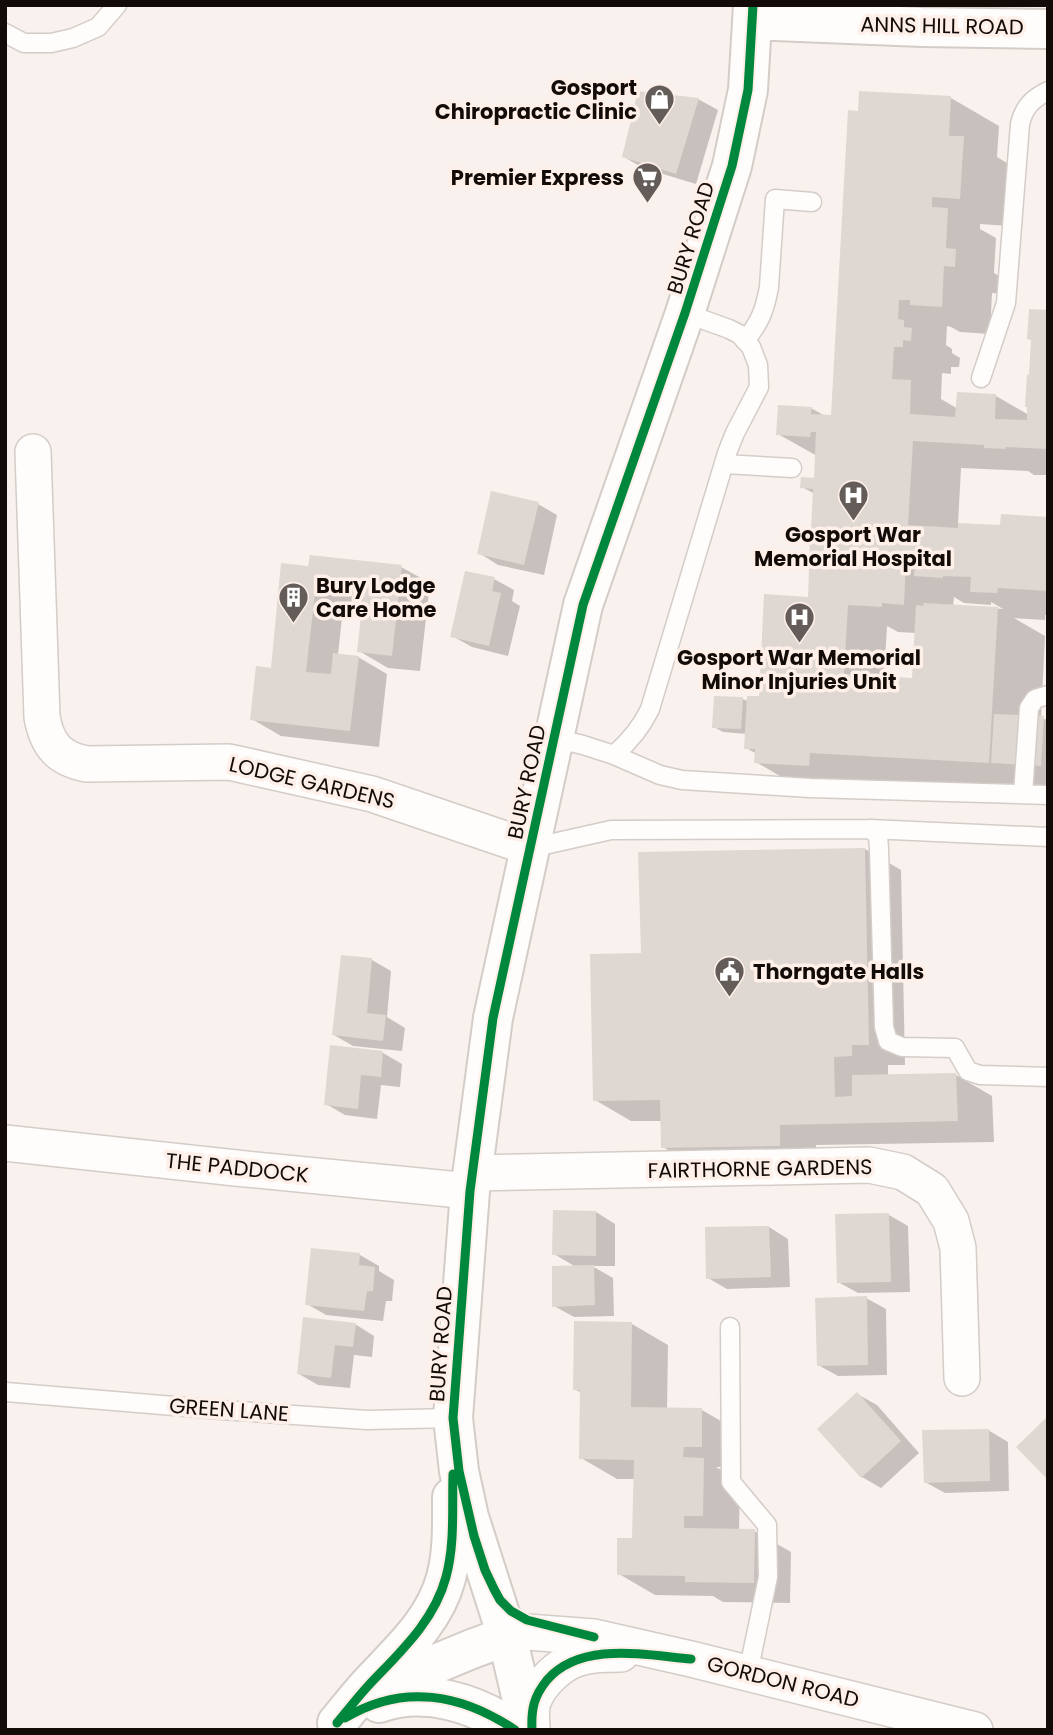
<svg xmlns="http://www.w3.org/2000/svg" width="1053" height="1735" font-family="Poppins,sans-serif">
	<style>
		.shadow { fill: #0003; fill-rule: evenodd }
		.building { fill: #dfd7d1 }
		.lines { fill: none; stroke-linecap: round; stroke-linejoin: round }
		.lane-casing { stroke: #d4ccc7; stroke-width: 21 }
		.street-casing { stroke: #d4ccc7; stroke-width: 38 }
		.secondary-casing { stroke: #d4ccc7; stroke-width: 42 }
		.lane { stroke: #fefdfc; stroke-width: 18 }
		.street { stroke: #fefdfc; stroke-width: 35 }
		.secondary { stroke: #fefdfc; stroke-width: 38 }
		.cycleway-casing { stroke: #fef0e8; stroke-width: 13 }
		.cycleway { stroke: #00873e; stroke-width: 9 }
		.labels { text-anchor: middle; stroke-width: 7; stroke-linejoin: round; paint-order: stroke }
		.street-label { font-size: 21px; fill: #130b07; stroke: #fef0e8 }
		.poi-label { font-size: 21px; font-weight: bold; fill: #130b07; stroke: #fef0e8; text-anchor: end }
	</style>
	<rect width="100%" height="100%" fill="#f9f1ed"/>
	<path class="shadow" d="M951,98L999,126L997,157L1012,166L1008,226L980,224V229L996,238L994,273L1004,279L1003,294L992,293L990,334L960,332L951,327L947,326L946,345L952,349V353L960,358L959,367H951V374L942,373L941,399L958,409L996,396L1029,415L1031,376L1048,312V475H1034L1028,471L961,468L958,524L1001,527L1048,519V615H1045V620L1014,618L1045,636L1041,718L1048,720V790L858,780L857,793L804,790L756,762L757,754L746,748L747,734L723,732L714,727L743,699L749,702L760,698L809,598L812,547L799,540L813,532L815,494L802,487L815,480L817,456L778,434L811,408L825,416L833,417L860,112ZM954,597L964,603L991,605V602L1003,609L953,606ZM887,626L898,632L916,633L914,679L884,678Z
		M698,99L718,110L696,184L643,168L624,157Z
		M538,504L557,515L544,575L498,565L479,553Z
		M401,567L430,583L420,671L388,668L359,651L363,610L343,608L338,655L358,657L387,674L379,747L281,736L252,719L310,568Z
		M494,579L514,590L512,601L520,606L508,656L472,647L452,636Z
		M865,849L901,870L905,1065H888V1076L956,1075L992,1096L994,1142L816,1145V1166L699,1168L663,1147L662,1121H631L595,1100L642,954Z
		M343,957L372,960L391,971L387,1017L405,1028L402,1051L353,1046L334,1035Z
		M332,1047L383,1053L402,1064L400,1087L381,1085L377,1119L345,1115L326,1104Z
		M596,1212L615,1224V1266H592L613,1278L614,1316L574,1317L554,1306L576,1267L554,1254Z
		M889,1215L908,1226L910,1292L858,1293L838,1282Z
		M769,1227L788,1239L790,1287L727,1289L708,1278Z
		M360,1255L379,1266V1271L394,1280L392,1301H386L383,1321L326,1315L307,1304Z
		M866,1298L886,1309L887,1375L838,1376L818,1365Z
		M355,1324L374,1336L372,1357L354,1355L350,1388L318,1385L299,1374Z
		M632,1324L668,1345L667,1409L702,1410L738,1431V1467H716L740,1481L739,1531H754L791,1552L790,1603L723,1602L713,1596L655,1595L619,1574L634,1539L635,1479H617L581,1458L582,1393L574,1389Z
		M857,1394L877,1405L919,1453L881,1488L862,1477Z
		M988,1430L1008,1442L1009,1491L945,1493L925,1482Z"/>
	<path class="building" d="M638,91L699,98L676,174L622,157Z
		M859,91L951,96L949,136H964L960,199L932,197V207L948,208L946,248L956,249L955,267L944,266L942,307L910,305V300H899L898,319L904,320V327L912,328L911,341L903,340V347H894L892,379L911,380L910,414L955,417L957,392L996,394L995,419L1027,420V407H1025L1027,374L1029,375L1031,340L1027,339L1029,309L1048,310V449L1005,447L1006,449L984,448V445L913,441L908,525L958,528V523L1000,525L1001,514L1048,517V591L998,588L997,593L970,592L971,577L943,576V578L914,576L915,561L906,560L904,605L882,603V607L848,605L844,674L912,678L916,605L924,606L923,603L998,607L989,763L810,753L809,766L754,763L755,749H744L747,696H759L764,594L808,597L810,541H798V530H811L813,489L800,488L801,477L814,478L816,432H811L810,437L776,435L778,405L812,407L811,414L831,415L848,110L858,111Z
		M491,491L539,502L524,565L477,554Z
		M310,555L402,565L392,656L357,652L363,598L315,593L306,672L331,674L333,653L359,656L350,731L250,720L256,666L271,668L281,563L308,566Z
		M465,571L495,577L492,591L501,593L489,646L450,637Z
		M714,696L743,697L741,729L712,728Z
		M994,714L1044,716L1041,766L991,763Z
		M865,848L869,1045H852V1056L834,1057L835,1097L852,1096V1075L956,1073L958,1121L780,1125V1146L661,1148L660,1100L593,1101L590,954L641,953L638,852Z
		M341,955L372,958L367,1013L386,1015L383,1041L332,1035Z
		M330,1045L383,1051L381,1077L361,1075L358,1109L324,1105Z
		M553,1210L596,1211V1256L552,1255Z
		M889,1213L891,1282L837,1283L835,1214Z
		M769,1226L771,1277L706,1279L705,1227Z
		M311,1248L360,1253L359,1265L375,1267L373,1291H367L364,1311L305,1305Z
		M594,1265L595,1305L552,1307V1266Z
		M867,1296L868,1365L817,1366L815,1298Z
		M303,1317L356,1323L353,1347L335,1345L331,1378L297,1374Z
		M574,1321L632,1322L631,1407L702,1408V1447H684L683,1457L704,1458L703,1516H684V1528L755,1529L754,1583L685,1582V1576L617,1575V1538H632L634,1460L579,1459L580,1390H573Z
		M857,1392L901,1441L861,1478L817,1429Z
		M1048,1416V1480L1016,1447Z
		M989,1429L990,1481L924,1483L922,1430Z"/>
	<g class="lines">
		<defs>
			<path id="lane" d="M5,33L24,43H51L73,38L98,27L117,5
				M745,341C760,322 765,310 769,287L775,199L812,202
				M981,378L1006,303L1020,124C1024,107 1032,99 1048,91
				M724,464L792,468
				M554,738L583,745L614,755C630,741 641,728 650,709L727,453L735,433L759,387L758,365L751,347L739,334L729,329L685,313
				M614,755L660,775L682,780L810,788L1048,795
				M1023,794L1029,708L1035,699L1048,695
				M870,829L878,835L879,849L884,1027L888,1041L902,1047L955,1048L968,1071L980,1075L1048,1077
				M531,848L611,830L870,829L1048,837
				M730,1327L731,1482L767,1525L768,1577L748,1673
				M6,1392L222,1410L367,1420L453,1418"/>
			<path id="street" d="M33,452L42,717C47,745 59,759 87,764L229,762L372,794L531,848
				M5,1143L236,1168L470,1191
				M472,1173L869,1165L903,1172L932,1190L951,1221L958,1248L962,1378
				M507,1636L527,1632L594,1637L691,1659L975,1730
				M532,1730C532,1720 530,1711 533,1702C539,1684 559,1665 576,1659C591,1654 606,1654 621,1654"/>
			<path id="secondary" d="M753,20L922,27L1048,29
				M374,1694C417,1671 461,1652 507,1636
				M379,1703C426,1687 475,1703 515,1730
				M337,1723C347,1711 357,1698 368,1686C398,1653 434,1623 446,1578C453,1552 452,1524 452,1497
				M529,1730L507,1636L469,1517L459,1471L453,1418L470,1191L493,1018L583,605L685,313L732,166L748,90L753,5"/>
		</defs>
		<use href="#lane" class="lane-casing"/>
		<use href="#street" class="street-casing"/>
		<use href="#secondary" class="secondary-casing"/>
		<use href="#lane" class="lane"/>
		<use href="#street" class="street"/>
		<use href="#secondary" class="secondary"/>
		<defs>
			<path id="cycleway" d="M594,1637L527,1620L511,1611L500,1600L494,1589L485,1570L474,1536L459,1471L453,1418L470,1191L493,1018L583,605L685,313L732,166L748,90L753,5
				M345,1718C403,1683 462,1694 515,1730
				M337,1723C347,1711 357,1698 368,1686C399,1653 434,1622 446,1577C455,1544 452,1508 453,1474
				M532,1730C531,1709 534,1696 547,1680C581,1641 645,1655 691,1659"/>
		</defs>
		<use href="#cycleway" class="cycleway-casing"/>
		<use href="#cycleway" class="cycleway"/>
	</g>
	<defs>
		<symbol id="shop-pin" viewBox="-11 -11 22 30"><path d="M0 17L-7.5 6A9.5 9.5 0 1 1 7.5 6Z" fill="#645c58" stroke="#fef0e8"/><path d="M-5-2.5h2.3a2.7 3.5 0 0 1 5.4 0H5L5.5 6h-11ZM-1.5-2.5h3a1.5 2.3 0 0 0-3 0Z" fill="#fff"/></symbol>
		<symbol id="supermarket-pin" viewBox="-11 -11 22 30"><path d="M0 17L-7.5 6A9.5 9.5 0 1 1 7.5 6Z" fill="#645c58" stroke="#fef0e8"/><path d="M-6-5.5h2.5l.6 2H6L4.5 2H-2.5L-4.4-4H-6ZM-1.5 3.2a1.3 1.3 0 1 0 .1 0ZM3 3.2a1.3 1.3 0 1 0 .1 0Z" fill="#fff"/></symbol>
		<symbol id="hospital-pin" viewBox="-11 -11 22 30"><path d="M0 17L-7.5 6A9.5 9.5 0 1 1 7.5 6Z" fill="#645c58" stroke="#fef0e8"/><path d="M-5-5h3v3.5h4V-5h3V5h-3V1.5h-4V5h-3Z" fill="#fff"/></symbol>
		<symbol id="building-pin" viewBox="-11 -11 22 30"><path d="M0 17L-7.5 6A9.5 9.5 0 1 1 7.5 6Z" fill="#645c58" stroke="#fef0e8"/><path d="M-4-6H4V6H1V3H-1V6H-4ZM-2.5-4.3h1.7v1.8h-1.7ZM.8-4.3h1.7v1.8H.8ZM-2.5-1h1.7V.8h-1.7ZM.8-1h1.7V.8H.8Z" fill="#fff"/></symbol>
		<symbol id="civic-pin" viewBox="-11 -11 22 30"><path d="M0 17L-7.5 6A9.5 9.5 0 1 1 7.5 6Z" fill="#645c58" stroke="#fef0e8"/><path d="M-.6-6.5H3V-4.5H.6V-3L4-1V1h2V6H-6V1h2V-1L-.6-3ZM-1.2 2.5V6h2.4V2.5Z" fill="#fff"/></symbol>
	</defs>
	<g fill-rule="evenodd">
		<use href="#shop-pin" x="642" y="82" width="35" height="47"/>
		<use href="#supermarket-pin" x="630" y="160" width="35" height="47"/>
		<use href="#hospital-pin" x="836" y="478" width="35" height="47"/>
		<use href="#building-pin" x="276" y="580" width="35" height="47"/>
		<use href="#hospital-pin" x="782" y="600" width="35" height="47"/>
		<use href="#civic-pin" x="712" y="954" width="35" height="47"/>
	</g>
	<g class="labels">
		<g class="street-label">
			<text transform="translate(942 26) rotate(1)" y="7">ANNS HILL ROAD</text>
			<text transform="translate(691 238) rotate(-73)" y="7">BURY ROAD</text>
			<text transform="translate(527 782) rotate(-78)" y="7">BURY ROAD</text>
			<text transform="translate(312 783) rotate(13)" y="7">LODGE GARDENS</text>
			<text transform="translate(237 1168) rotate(6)" y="7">THE PADDOCK</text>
			<text transform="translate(760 1169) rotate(-1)" y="7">FAIRTHORNE GARDENS</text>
			<text transform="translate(441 1344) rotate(-86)" y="7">BURY ROAD</text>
			<text transform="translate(229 1410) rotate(4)" y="7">GREEN LANE</text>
			<text transform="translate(783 1682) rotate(14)" y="7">GORDON ROAD</text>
		</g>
		<g class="poi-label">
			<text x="637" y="95">Gosport<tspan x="637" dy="24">Chiropractic Clinic</tspan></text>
			<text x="624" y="185">Premier Express</text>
			<text x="853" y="542" text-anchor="middle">Gosport War<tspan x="853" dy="24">Memorial Hospital</tspan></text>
			<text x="316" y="593" text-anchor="start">Bury Lodge<tspan x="316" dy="24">Care Home</tspan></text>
			<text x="799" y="665" text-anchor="middle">Gosport War Memorial<tspan x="799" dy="24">Minor Injuries Unit</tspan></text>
			<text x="753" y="979" text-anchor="start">Thorngate Halls</text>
		</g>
	</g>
	<rect width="1053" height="1735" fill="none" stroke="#130b07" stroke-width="14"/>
</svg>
